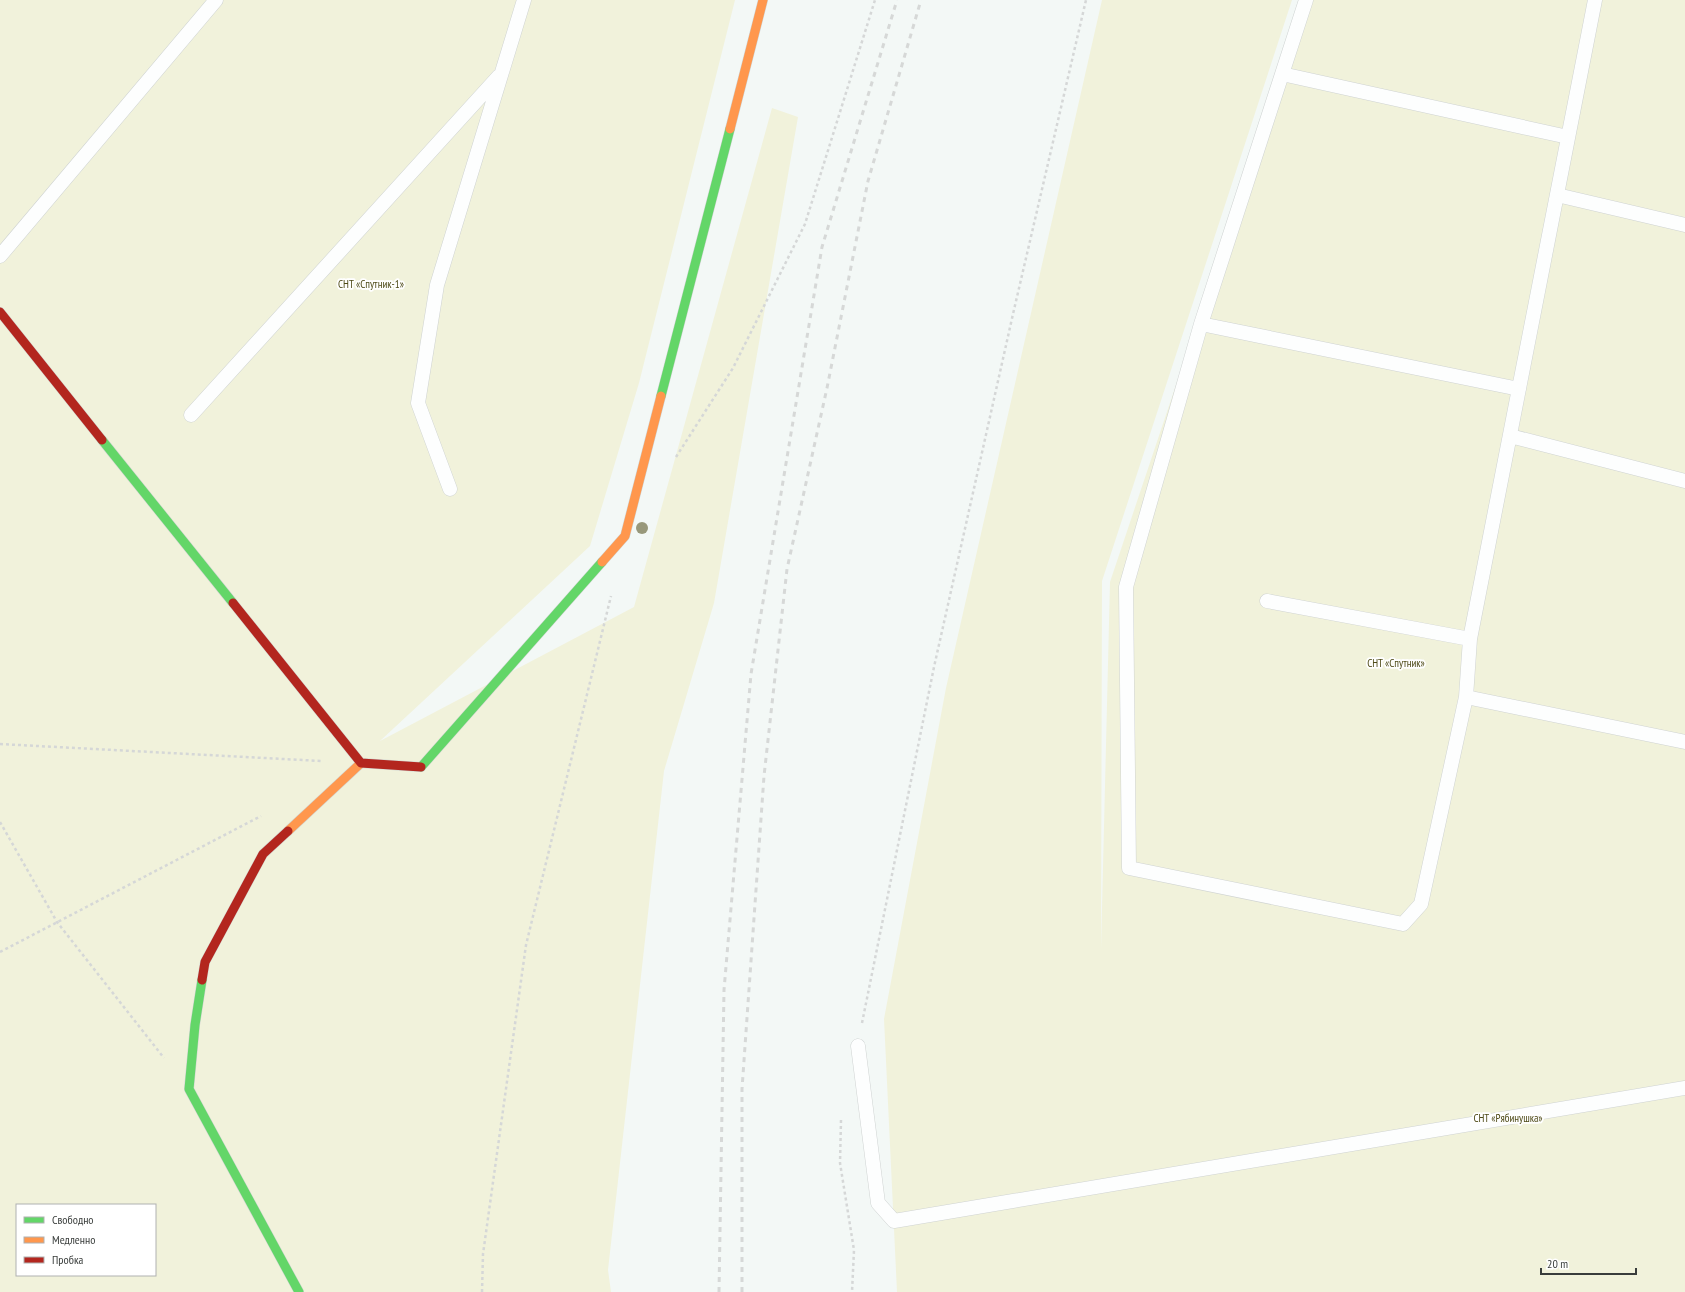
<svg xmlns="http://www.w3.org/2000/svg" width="1685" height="1292" font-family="'PT Sans Narrow',sans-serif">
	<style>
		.green { fill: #f1f2db; fill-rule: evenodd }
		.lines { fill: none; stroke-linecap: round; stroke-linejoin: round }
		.lane-casing { stroke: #cfd3d2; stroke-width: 15 }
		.fast-casing { stroke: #cfd3d2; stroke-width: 10 }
		.slow-casing { stroke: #cfd3d2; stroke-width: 10 }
		.jam-casing { stroke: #cfd3d2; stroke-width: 10 }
		.path { stroke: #d5d7d7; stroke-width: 2.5; stroke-dasharray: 3 3; stroke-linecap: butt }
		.lane { stroke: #fdfefe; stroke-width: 14 }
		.fast { stroke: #63d668; stroke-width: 9 }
		.slow { stroke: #ff974d; stroke-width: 9 }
		.jam { stroke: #b3261e; stroke-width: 9 }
		.rail { stroke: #d6d8d7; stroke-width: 3; stroke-dasharray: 5 5; stroke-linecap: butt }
		.tree { fill: #98987b }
		.labels { text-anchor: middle; stroke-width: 3.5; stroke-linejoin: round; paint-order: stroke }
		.park-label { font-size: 11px; fill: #4e4a17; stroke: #fff }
	</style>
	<rect width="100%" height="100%" fill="#f3f8f6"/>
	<path class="green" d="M0,0H735L639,383L590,546L380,741L634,607L772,108L798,117L714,603L664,771L608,1270L611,1292H0ZM17,1205H155V1275H17Z
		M1102,0H1292L1102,581L1101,949L1110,582L1305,0H1685V1292H897L884,1019L946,688Z"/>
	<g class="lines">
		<defs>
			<path id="lane" d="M1306,0L1201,324L1126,587L1129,868L1403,924L1421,904L1466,697L1470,639L1595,0
				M1282,74L1568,137
				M1557,195L1685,225
				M0,256L216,0
				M1201,324L1519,389
				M191,415L499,76
				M1510,436L1685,481
				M450,489L418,403L437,285L524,0
				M1267,601L1470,639
				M1466,697L1685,742
				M858,1046L878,1203L894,1221L1685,1088"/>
			<path id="fast" d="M661,396L730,129
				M102,440L233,603
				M421,767L602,562
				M202,980L195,1025L189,1089L299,1292"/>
			<path id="slow" d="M730,129L763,0
				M602,562L625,536L661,396
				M288,831L361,763"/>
			<path id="jam" d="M0,312L102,440
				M233,603L361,763L421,767
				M202,980L205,962L263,854L288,831"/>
		</defs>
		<use href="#lane" class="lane-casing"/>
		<use href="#fast" class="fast-casing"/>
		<use href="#slow" class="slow-casing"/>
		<use href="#jam" class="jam-casing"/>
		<path class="path" d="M676,457L733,368L805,224L875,0
			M0,744L321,761
			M0,822L57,922L164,1058
			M0,952L261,816
			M862,1023L934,667L1013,314L1086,0
			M841,1120L840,1163L854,1250L852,1292
			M482,1292L483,1254L526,945L611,596"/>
		<use href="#lane" class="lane"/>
		<use href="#fast" class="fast"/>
		<use href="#slow" class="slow"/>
		<use href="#jam" class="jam"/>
		<path class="rail" d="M719,1292L724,990L751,674L822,247L897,0
			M742,1292V1089L764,776L787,569L827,388L868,181L921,0"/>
	</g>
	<circle class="tree" cx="642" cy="528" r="6"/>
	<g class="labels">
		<g class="park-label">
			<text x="371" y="288">СНТ «Спутник-1»</text>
			<text x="1396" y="667">СНТ «Спутник»</text>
			<text x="1508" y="1122">СНТ «Рябинушка»</text>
		</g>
	</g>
	<rect x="16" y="1204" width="140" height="72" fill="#ffffff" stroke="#b0b1b1"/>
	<rect x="24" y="1217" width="20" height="6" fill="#63d668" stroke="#b0b1b1"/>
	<text x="52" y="1224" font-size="12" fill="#393d3b">Свободно</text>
	<rect x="24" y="1237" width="20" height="6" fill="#ff974d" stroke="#b0b1b1"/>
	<text x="52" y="1244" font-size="12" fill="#393d3b">Медленно</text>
	<rect x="24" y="1257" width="20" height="6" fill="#b3261e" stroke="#b0b1b1"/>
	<text x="52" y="1264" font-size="12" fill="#393d3b">Пробка</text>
	<path d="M1541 1268v6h95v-6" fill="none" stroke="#393d3b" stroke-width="2"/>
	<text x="1547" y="1268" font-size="12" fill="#393d3b" stroke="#ffffff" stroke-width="3" paint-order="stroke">20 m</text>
</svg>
